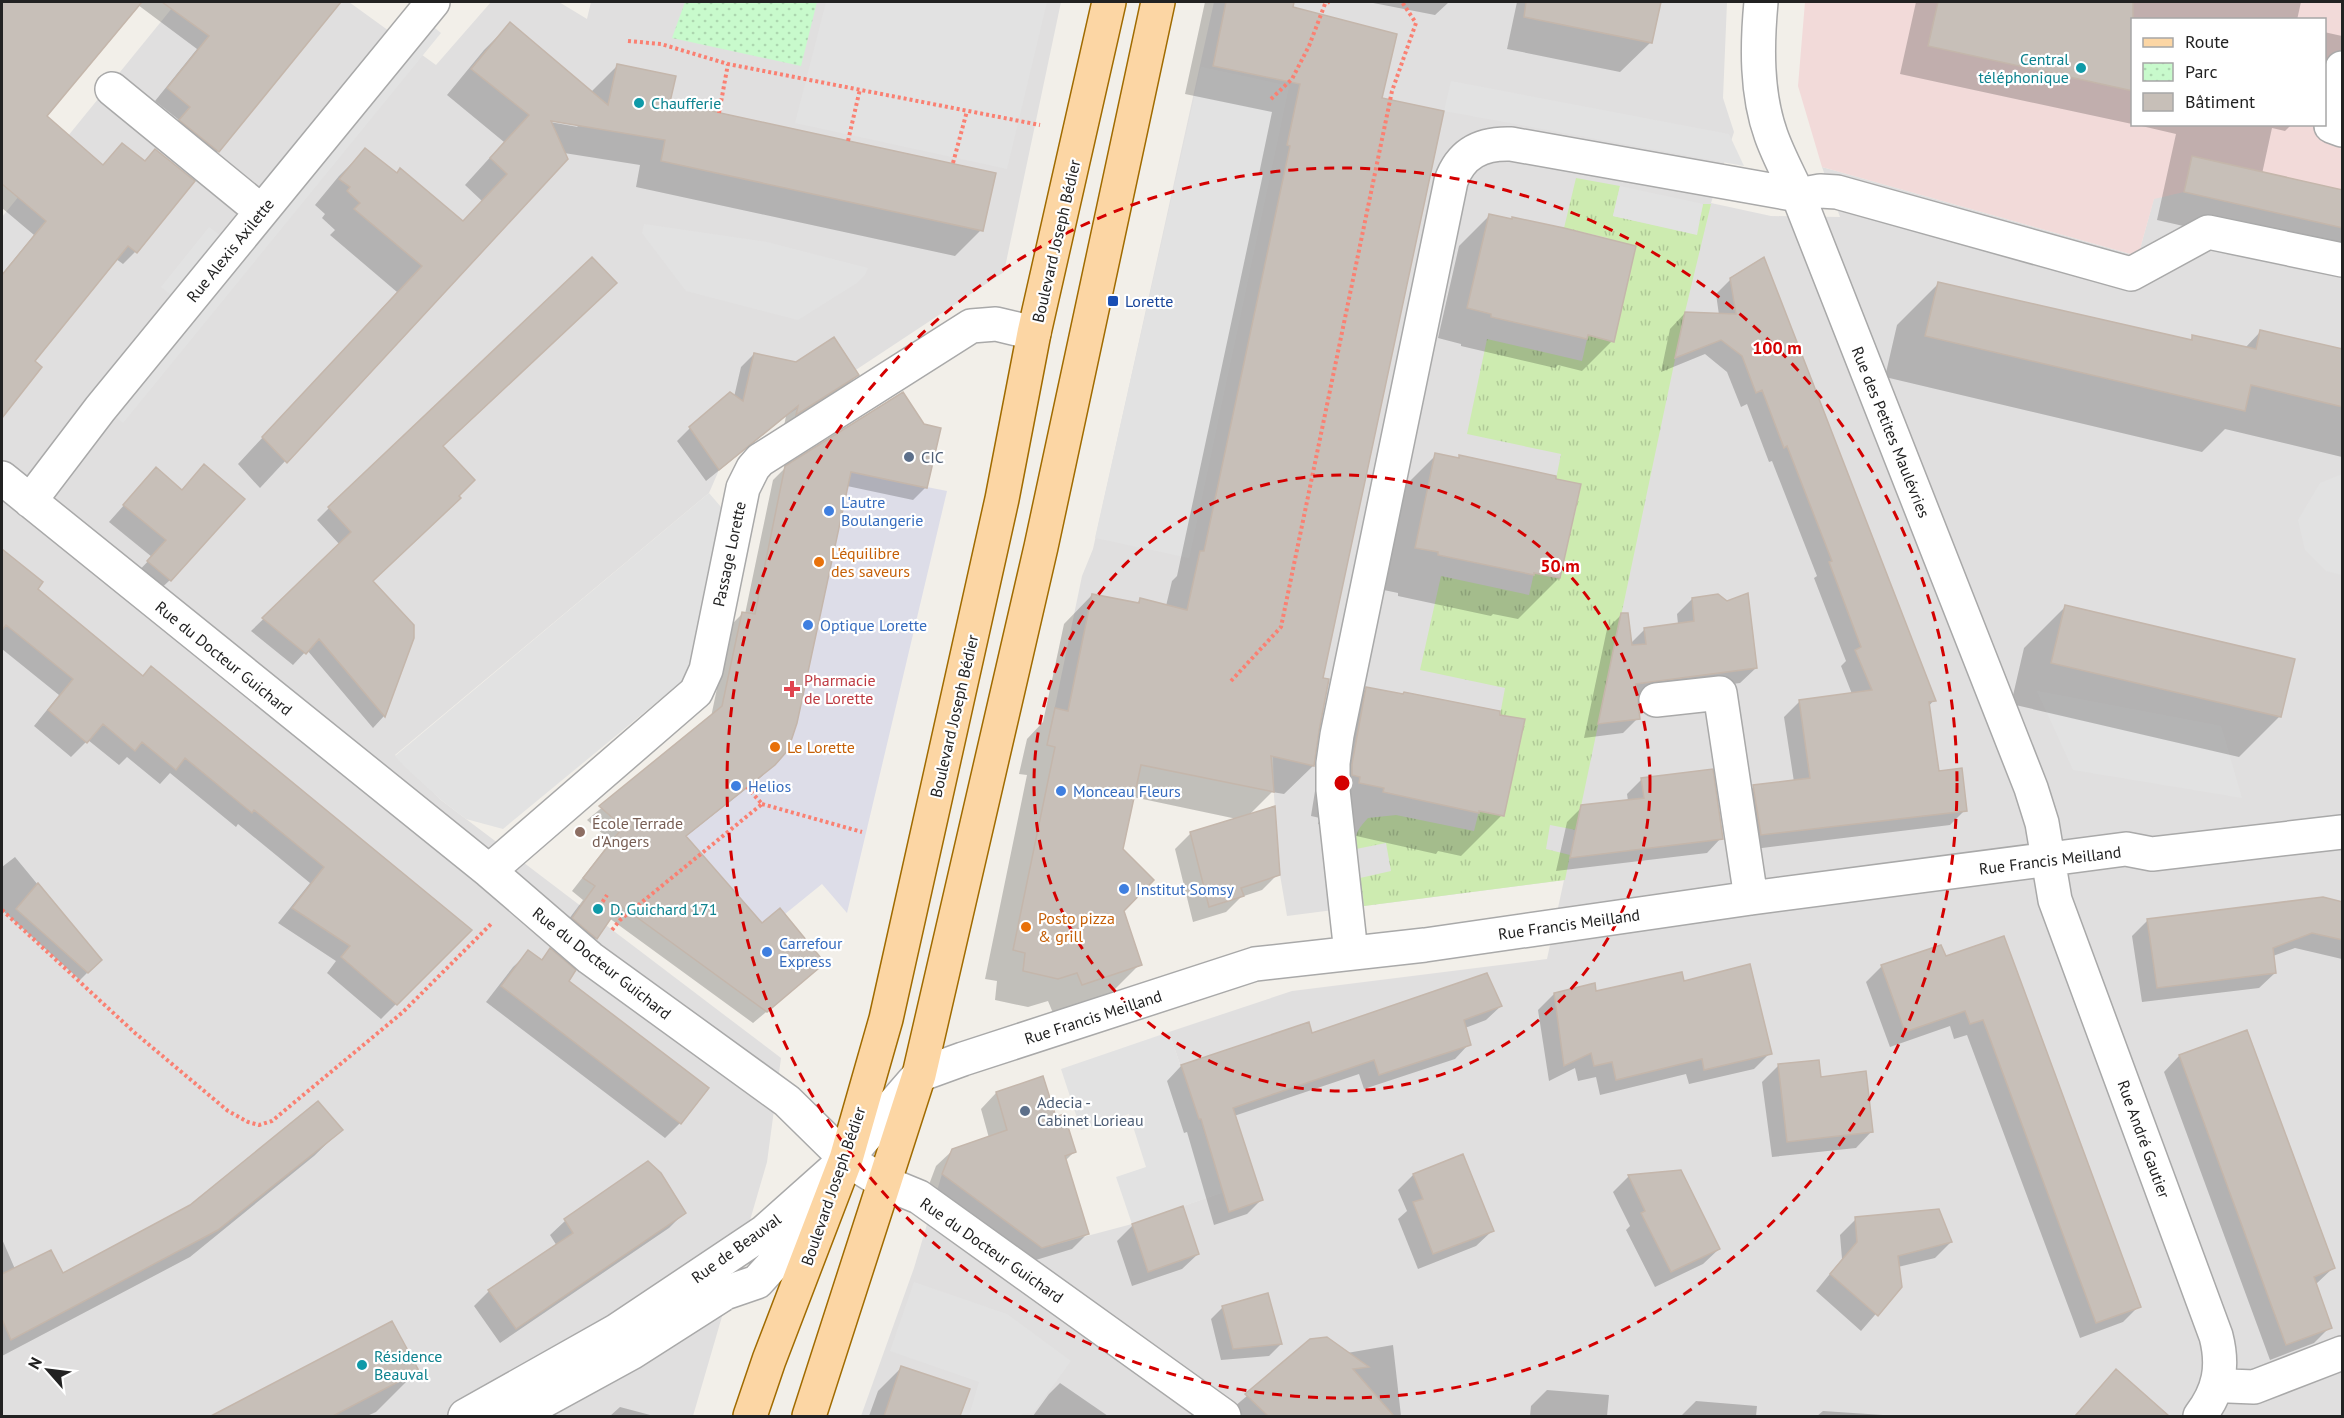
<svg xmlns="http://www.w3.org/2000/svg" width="2344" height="1418" font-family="'PT Sans',sans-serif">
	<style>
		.residential { fill: #e0dfdf }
		.commercial { fill: #f2dad9; fill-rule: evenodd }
		.grass { fill: url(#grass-tufts) }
		.park { fill: url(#park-dots) }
		.parking { fill: #e2e2e2 }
		.plaza { fill: #dddde8 }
		.shadow { fill: #0003; fill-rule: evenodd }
		.building { fill: #c7bfb8; stroke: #c4b6ab; stroke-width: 1.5 }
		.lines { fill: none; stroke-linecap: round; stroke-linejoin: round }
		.minor-casing { stroke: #a9a9a9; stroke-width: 36 }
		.major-casing { stroke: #a06b00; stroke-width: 36 }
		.path { stroke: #fa8072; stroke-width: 4; stroke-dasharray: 3 3; stroke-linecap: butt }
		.minor { stroke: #fff; stroke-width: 33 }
		.major { stroke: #fcd6a4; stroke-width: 33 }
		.ring { fill: none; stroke: #d40000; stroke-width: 3; stroke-dasharray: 10 8 }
		.culture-dot { fill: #0f9aa8; stroke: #fff; stroke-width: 2 }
		.transit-dot { fill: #1a4fb4; stroke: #fff; stroke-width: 2 }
		.service-dot { fill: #5c6f8a; stroke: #fff; stroke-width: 2 }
		.shop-dot { fill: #3f7fe0; stroke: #fff; stroke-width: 2 }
		.food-dot { fill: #e8710a; stroke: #fff; stroke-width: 2 }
		.health-dot { fill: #e0444e; stroke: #fff; stroke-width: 2 }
		.education-dot { fill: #8d6e63; stroke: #fff; stroke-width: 2 }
		.labels { text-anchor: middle; stroke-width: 4.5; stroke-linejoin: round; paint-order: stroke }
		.culture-label { font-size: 16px; fill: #0d838f; stroke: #fff; text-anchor: start }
		.street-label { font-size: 16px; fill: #222; stroke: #fff }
		.transit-label { font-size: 16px; fill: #164399; stroke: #fff; text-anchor: start }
		.service-label { font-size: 16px; fill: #4e5e75; stroke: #fff; text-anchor: start }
		.shop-label { font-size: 16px; fill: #366cbe; stroke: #fff; text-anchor: start }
		.food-label { font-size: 16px; fill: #c56008; stroke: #fff; text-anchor: start }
		.health-label { font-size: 16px; fill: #be3a42; stroke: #fff; text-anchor: start }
		.education-label { font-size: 16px; fill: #785e54; stroke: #fff; text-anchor: start }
		.centre { fill: #d40000; stroke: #fff; stroke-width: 3 }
		.ring-label { font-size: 18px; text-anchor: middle; font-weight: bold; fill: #d40000; stroke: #fff; stroke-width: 4.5; stroke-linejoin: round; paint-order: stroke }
	</style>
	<defs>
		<pattern id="grass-tufts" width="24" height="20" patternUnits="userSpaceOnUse" patternTransform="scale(1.5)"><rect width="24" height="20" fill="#cdebb0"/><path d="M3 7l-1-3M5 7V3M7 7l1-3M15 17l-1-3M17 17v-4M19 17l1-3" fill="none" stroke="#b0c997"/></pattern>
		<pattern id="park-dots" width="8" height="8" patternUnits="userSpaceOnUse" patternTransform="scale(1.5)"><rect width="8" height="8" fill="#c8facc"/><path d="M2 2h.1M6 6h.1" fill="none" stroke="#acd6af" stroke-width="1.8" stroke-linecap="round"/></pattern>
	</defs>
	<rect width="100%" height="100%" fill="#f2efe9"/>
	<path class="residential" d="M177,2H349L436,65L491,2H559L587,19L591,2H1061L1004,272L774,424L719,470L709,493L395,755L441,800L781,1058L767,1162L693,1416H2V217Z
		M1214,2H1727L1723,98L1734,132L1711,203L1771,216L1840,217L1822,167L2138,256L2154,198L2192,156L2342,190V1416H861L914,1268L942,1174L1042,1248L1132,1224L1223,1192L1169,1032L1292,991L1547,959L1564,880L1287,916L1280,875L1274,796L1273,757L1276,741L1258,750L1221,781L1047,745L1082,576L1093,549Z"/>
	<path class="commercial" d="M1805,2H2342V190L2192,157L2184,192L2154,199L2138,256L1822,167L1798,86ZM2132,20H2324V124H2132Z"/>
	<path class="grass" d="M1576,178L1620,186L1613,216L1696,234L1703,204H1711L1685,312L1576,830L1550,825L1546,849L1570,855L1565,880L1364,906L1360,878L1391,871L1386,843L1356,849C1354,834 1358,829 1368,818L1396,815L1474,831L1479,811L1517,755L1525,719L1500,715L1505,688L1420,670L1441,576L1529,595L1534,573L1560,578L1568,544L1570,519H1574L1581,484L1556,479L1561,454L1467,434L1487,339L1582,361L1588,335L1613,342L1636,247L1609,240L1608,238L1564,228Z"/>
	<path class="park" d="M685,2H817L801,66L672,38Z"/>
	<path class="parking" d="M826,2H1047L1007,169L795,123Z
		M430,24L441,33L123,423L112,413Z
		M1201,67L1289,86L1189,558L1095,538Z
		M1451,81L1729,134L1744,166L1444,111Z
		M1620,186L1703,204L1697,235L1613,216Z
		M644,224L767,242L868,268L865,275L857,283L798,320L686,291L642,233Z
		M209,227L220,235L171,295L161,287Z
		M2342,474V575L2326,571L2305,550L2298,520L2320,483Z
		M709,493L727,514L692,673L503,829L466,819L441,800L405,767L395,756Z
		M2037,691L2221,726L2242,798L2073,770Z
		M1169,1032L1224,1192L1132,1224L1116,1177L1146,1167L1129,1114L1081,1130L1061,1069Z
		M914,1282L1007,1314L1071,1361L1033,1413L1022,1414L1021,1416H969L979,1382L890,1351Z"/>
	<path class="plaza" d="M851,472L947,491L847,913L822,884L785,914L780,908L762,923L686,835L775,765L788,750L797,723Z"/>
	<path class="shadow" d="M2,2H338L218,151L205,164L168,133L179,120L155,101L197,49L138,5L45,116L102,166L144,162L155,151L135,252L123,264L116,259L33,361L40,367L2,415V274L34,235L2,208Z
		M1205,2H1293L1291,8L1380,100L1313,766L1284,794L1272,792L1248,816L1278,874L1262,890L1241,897L1226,912L1193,922L1175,849L1191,833L1237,819L1133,797L1122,849V911L1140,964L1111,993L1053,1013L1048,1001L1028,1007L995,1000L997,981L985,979L1027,775L1019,774L1027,739L1043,722L1064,624L1092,595L1136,604L1140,600L1166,606L1172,581L1177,576L1263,174H1259L1272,112L1185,94Z
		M1368,2H1449L1435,15Z
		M1517,2H1659L1651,42L1620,72L1507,49Z
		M1916,2H2301L2297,20H2132V124L1900,74Z
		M510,24L591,92L617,66L669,104L981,230L955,256L636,187L640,165L564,153L567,158L260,488L238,464L397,292L330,235L335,230L322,218L325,214L315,205L339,176L365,150L462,222L482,201L465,185L504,142L447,95L484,50ZM544,118L574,123L578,127L544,121Z
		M2324,32L2342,36V138L2324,81Z
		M2133,124H2292L2285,131L2272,128L2262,174L2342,192V262L2157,220L2176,134Z
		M1489,216L1612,341L1582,371L1558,365L1555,368L1461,346V344L1438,338L1459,246Z
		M1731,279L1934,700L1928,707L1938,772L1965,810L1950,825L1746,850L1738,802L1754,787L1794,782L1784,717L1799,702L1852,694L1841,666L1846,661L1814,578L1817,576L1772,461L1769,462L1747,404L1741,407L1727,372L1705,354L1661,372L1670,329L1685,313L1719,315L1716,294Z
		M1938,284L2189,341L2193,337L2245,348L2261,331L2342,350V457L2225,429L2202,452L1885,377L1897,325Z
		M754,354L857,375L844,388L784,426L786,416L706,481L677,441L690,428L734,397L741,367Z
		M902,394L926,487L913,500L847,486L774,764L761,777L685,837L761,926L810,975L753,1023L609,918L596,938L583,951L560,931L583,900L572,891L611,841L587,820L711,717L730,626L743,613L745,614L773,480L786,467Z
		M441,446L372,581L412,637L384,716L373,728L307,650L293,665L251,631L340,545L317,520L329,508Z
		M1436,455L1458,459L1460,457L1559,578L1518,619L1493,614L1491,616L1398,596V593L1374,588L1395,496Z
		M156,469L181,491L170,580L154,595L132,578L152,557L109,522Z
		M7,555L35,589L142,677L470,930L381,1019L327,973L336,961L278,923L310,883L238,824L236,827L170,773L160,784L127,757L119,765L88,740L71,757L34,726L59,695L2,649V561Z
		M1692,599L1756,668L1740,683L1636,697L1638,718L1623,733L1584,738L1607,629L1622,614L1630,644L1645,629L1678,624L1677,614Z
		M2065,607L2280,716L2239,757L2011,704L2024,648Z
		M1367,688L1502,815L1461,856L1438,851L1436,854L1343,833L1344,829L1318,824L1320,818L1311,816L1325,729Z
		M1642,779L1721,838L1707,853L1556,871L1567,822L1582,807L1628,801L1627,794Z
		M15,857L100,960L80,980L2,910V867Z
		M2342,904V959L2295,948L2273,956L2275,973L2259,988L2142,1002L2132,936L2148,920Z
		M2003,938L2139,1306L2123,1322L2080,1338L1967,1035L1954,1039L1950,1026L1890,1047L1866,982L1882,966L1945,958Z
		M550,950L567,981L680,1123L665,1138L486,1002L513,967L529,952L540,961Z
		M1682,982L1770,1053L1754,1069L1689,1084L1686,1074L1600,1095L1596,1077L1578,1081L1575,1068L1549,1081L1538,1010L1554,994L1595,992Z
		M1501,1006L1486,1020L1465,1028L1469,1044L1455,1059L1364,1089L1359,1074L1234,1116L1261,1200L1247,1214L1214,1225L1187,1132L1184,1133L1167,1081L1181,1066L1308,1024L1312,1034Z
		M2246,1032L2333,1268L2315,1285L2330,1327L2314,1343L2270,1360L2164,1072L2179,1056Z
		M1778,1066L1819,1078L1871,1132L1856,1148L1772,1157L1762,1082Z
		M996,1093L1055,1119L1075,1151L1065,1161L1088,1233L1072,1249L1026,1263L927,1190L936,1166L953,1150L989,1138L981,1109Z
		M341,1130L314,1156L190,1257L2,1356V1239L15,1269L62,1275Z
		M647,1163L684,1213L669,1228L500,1343L474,1306L489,1291L557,1246L550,1235L565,1221Z
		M1680,1171L1719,1249L1703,1264L1655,1287L1626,1230L1630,1226L1613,1192L1629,1176Z
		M1413,1175L1492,1231L1476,1246L1418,1269L1398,1219L1407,1211L1398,1190Z
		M1856,1219L1951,1242L1935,1258L1898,1267L1900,1286L1861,1331L1816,1291L1842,1259L1840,1235Z
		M1133,1225L1198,1254L1182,1269L1132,1286L1117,1241Z
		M1223,1307L1281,1344L1269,1356L1221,1360L1211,1319Z
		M391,1323L417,1371L376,1412L367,1416H214Z
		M1311,1341L1347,1353L1393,1345L1401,1416H1243L1234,1407Z
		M901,1368L968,1390L959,1416H869L878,1391Z
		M2116,1371L2150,1401L2137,1416H2075Z
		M1060,1383L1108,1416H1033L1049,1394Z
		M1547,1390L1609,1395L1607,1416H1530L1531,1406Z
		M1696,1401L1757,1406L1756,1416H1681Z
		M620,1407L654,1416H610Z
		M1823,1411L1898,1416H1817Z"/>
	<path class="building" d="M2,2H142L47,116L103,165L122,143L145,161L155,149L195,181L137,253L128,246L35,361L42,367L2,418V275L46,221L2,184Z
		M162,2H341L219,152L179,120L190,107L167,88L209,36Z
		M1226,2H1294L1293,7L1397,34L1382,98L1444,111L1323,678L1329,679L1319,731L1314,766L1271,756L1274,792L1141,765L1123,849L1154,880L1124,911L1142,965L1082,985L1077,973L1058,979L1023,971L1025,953L1013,950L1055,747L1047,745L1055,708L1068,711L1092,594L1139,603L1140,598L1187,610L1200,551H1204L1290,146L1287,145L1300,84L1213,66Z
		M1526,2H1661L1652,43L1524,17Z
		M1938,2H2133V91L1928,46Z
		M510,22L608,105L617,64L676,76L670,102L996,173L983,231L661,161L665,140L551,121L568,159L287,463L262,437L422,266L354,209L360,203L347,191L350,187L339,179L365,148L397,173L400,168L463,221L507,174L490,158L529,115L471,69Z
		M2192,156L2343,190V228L2184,192Z
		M1489,214L1512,219V217L1564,228L1636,246L1614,342L1588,335L1587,339L1491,317V314L1467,308Z
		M592,257L617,283L443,446L475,480L459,496L461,498L373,581L414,625V638L385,717L319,639L306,654L262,618L351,532L328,507Z
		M1764,257L1936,701L1929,702L1939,771L1962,768L1967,811L1761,835L1753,785L1810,778L1799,700L1872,690L1855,650L1861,647L1829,562L1832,561L1787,446L1784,448L1762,390L1756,393L1742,356L1721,340L1675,358L1685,312L1736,314L1730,278Z
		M1938,282L2192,340V335L2256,349L2260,330L2343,349V407L2251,385L2245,411L1925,336Z
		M834,337L859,375L796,415L798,406L719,470L689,427L730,392L743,401L754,353L796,362Z
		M903,392L924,424L941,428L927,488L851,472L797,723L788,750L775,765L686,836L762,923L780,908L825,963L767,1012L620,905L597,939L572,918L595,886L583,878L623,827L599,806L722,706L742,612L755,614L785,466Z
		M1435,453L1459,458V455L1556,476V479L1581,484L1560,578L1534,573V575L1438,555V552L1415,548Z
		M204,464L245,499L171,581L147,561L166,540L123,505L156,467L182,490Z
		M2,549L43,582L38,589L143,676L151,666L472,930L397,1005L341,957L350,946L292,908L324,867L254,810L252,813L185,758L176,770L142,742L135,751L103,724L87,743L48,710L73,679L6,625L2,630Z
		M1748,593L1757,668L1636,684L1640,719L1598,724L1621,613H1628L1632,645L1646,644L1644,628L1694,621L1692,598L1718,594L1727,601Z
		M2065,605L2295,659L2281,717L2051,663Z
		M1366,687L1403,694L1404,692L1500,711V715L1525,719L1504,816L1479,811V813L1383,792L1384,788L1359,783L1360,777L1352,775V764Z
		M1713,769L1723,839L1570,858L1581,805L1644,798L1641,778Z
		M1275,806L1280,875L1241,888L1244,896L1209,907L1190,832Z
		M38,883L102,960L88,973L16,909Z
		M2323,897L2343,902V940L2312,933L2273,948L2276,973L2157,988L2147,919Z
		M2004,936L2141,1307L2096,1323L1983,1020L1970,1024L1965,1011L1905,1032L1881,965L1941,945L1946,956Z
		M550,948L576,970L569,981L709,1088L681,1124L501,986L528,950L542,960Z
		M1750,964L1772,1054L1704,1070L1702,1059L1616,1080L1612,1062L1594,1066L1591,1053L1564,1066L1554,993L1595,983L1596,991L1682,972L1684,981Z
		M1487,973L1502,1006L1464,1020L1471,1045L1379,1075L1374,1060L1233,1108L1263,1200L1229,1212L1201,1119H1199L1181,1065L1309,1022L1312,1033Z
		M2247,1030L2335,1268L2314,1277L2332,1328L2286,1345L2179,1055Z
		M1819,1060L1821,1077L1866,1071L1873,1132L1787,1142L1778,1064Z
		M1043,1076L1056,1117L1064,1114L1076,1152L1065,1156L1089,1234L1042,1248L942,1174L952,1149L1007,1130L996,1092Z
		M318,1101L343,1130L218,1230L11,1340L2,1319V1274L51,1250L63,1273L190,1205Z
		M1463,1154L1494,1231L1433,1254L1413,1202L1423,1199L1413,1174Z
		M648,1161L661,1173L686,1213L516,1329L488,1290L573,1233L564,1219Z
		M1681,1170L1720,1249L1671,1272L1641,1213L1645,1211L1628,1175Z
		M1183,1206L1199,1254L1148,1272L1132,1224Z
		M1939,1209L1952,1242L1898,1256L1902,1287L1878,1316L1830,1274L1857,1242L1855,1217Z
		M1268,1293L1282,1344L1233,1349L1222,1306Z
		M392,1321L419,1371L333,1416H211Z
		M1327,1337L1369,1367L1353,1369L1394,1416H1268L1245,1394L1310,1339Z
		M901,1366L970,1389L960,1416H884Z
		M2116,1369L2169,1416H2075Z"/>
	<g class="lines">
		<defs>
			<path id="minor" d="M1761,2C1757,45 1756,93 1771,135C1778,155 1789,175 1798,195L2031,788L2042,823L2055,900L2216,1336C2224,1367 2219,1391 2200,1416
				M2342,68L2331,117V126L2342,130
				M112,89L261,211
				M2,478L489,871L590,958L787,1101L846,1159L885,1183L919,1197L1224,1416
				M30,501L100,409L433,2
				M1656,700L1720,693L1751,898
				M489,871L696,692L706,670L743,488L753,468L760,460L971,326L996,324L1034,333
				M1351,953L1333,790V763L1337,735L1451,181C1461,153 1482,143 1511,144L1798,195L1820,191L1837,192L2131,274L2208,232L2342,260
				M2219,1381L2229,1386L2254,1387L2342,1353
				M465,1416L616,1331L764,1232L846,1159L919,1075L963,1059L1255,964L1425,945L1751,898L2126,849L2152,854L2342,832
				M516,1416L631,1353L725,1293L757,1282L778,1259L818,1200"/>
			<path id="major" d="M750,1416L769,1360L846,1159L886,1019L1002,499L1034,333L1109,2
				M809,1416L919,1075L1041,547L1158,2"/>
		</defs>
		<use href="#minor" class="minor-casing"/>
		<use href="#major" class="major-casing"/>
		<path class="path" d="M628,41L661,44L728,64L1040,125
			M1271,99L1292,79L1309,46L1325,4L1329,2
			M719,113L728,64
			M848,141L860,89
			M953,163L967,111
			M1231,681L1281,627L1392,91L1416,23L1402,2
			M762,804L862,832
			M2,910L135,1033L228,1111L248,1122L259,1125L272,1121L403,1012L492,923
			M596,912L607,895
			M612,930L620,920L762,804L747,787"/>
		<use href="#minor" class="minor"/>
		<use href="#major" class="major"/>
	</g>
	<g class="ring">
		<circle cx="1342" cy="783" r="308"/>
		<circle cx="1342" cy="783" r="615"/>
	</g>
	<g class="culture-dot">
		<circle cx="2081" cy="68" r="6"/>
		<circle cx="639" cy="103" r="6"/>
		<circle cx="598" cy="909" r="6"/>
		<circle cx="362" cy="1365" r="6"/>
	</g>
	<rect class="transit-dot" x="1107" y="295" width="12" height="12" rx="3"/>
	<g class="service-dot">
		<circle cx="909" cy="457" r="6"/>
		<circle cx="1025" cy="1111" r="6"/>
	</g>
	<g class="shop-dot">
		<circle cx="829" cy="511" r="6"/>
		<circle cx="808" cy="625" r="6"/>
		<circle cx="736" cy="786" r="6"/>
		<circle cx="1061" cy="791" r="6"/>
		<circle cx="1124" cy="889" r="6"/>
		<circle cx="767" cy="952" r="6"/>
	</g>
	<g class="food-dot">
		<circle cx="819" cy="562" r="6"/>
		<circle cx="775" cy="747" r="6"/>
		<circle cx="1026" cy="927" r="6"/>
	</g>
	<path class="health-dot" d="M789 680h6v6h6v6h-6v6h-6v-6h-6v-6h6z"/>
	<circle class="education-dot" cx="580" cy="832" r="6"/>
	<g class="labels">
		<g class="culture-label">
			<text x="2069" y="65" text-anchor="end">Central<tspan x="2069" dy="18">téléphonique</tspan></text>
			<text x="651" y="109">Chaufferie</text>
			<text x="610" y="915">D. Guichard 171</text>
			<text x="374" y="1362">Résidence<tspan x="374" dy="18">Beauval</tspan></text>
		</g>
		<g class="street-label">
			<text transform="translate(1056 241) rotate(-77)" y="6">Boulevard Joseph Bédier</text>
			<text transform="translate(230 250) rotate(-51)" y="6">Rue Alexis Axilette</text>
			<text transform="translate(1891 432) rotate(68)" y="6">Rue des Petites Maulévries</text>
			<text transform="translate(729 554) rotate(-78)" y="6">Passage Lorette</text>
			<text transform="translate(224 658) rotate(39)" y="6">Rue du Docteur Guichard</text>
			<text transform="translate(954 716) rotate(-77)" y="6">Boulevard Joseph Bédier</text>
			<text transform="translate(2050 860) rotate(-7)" y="6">Rue Francis Meilland</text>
			<text transform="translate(1569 924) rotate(-8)" y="6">Rue Francis Meilland</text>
			<text transform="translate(602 963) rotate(38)" y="6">Rue du Docteur Guichard</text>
			<text transform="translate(1093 1017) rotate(-18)" y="6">Rue Francis Meilland</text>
			<text transform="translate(2144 1139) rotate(70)" y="6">Rue André Gautier</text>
			<text transform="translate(833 1186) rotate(-71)" y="6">Boulevard Joseph Bédier</text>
			<text transform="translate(736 1248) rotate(-36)" y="6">Rue de Beauval</text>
			<text transform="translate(992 1250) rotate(35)" y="6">Rue du Docteur Guichard</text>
		</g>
		<g class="transit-label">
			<text x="1125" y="307">Lorette</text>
		</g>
		<g class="service-label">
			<text x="921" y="463">CIC</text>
			<text x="1037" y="1108">Adecia -<tspan x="1037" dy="18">Cabinet Lorieau</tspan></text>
		</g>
		<g class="shop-label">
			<text x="841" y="508">L'autre<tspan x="841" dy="18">Boulangerie</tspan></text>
			<text x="820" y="631">Optique Lorette</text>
			<text x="748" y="792">Helios</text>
			<text x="1073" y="797">Monceau Fleurs</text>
			<text x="1136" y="895">Institut Somsy</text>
			<text x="779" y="949">Carrefour<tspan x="779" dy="18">Express</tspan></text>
		</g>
		<g class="food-label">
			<text x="831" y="559">L'équilibre<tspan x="831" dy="18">des saveurs</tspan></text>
			<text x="787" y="753">Le Lorette</text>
			<text x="1038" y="924">Posto pizza<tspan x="1038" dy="18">&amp; grill</tspan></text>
		</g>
		<g class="health-label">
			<text x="804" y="686">Pharmacie<tspan x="804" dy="18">de Lorette</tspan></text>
		</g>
		<g class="education-label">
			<text x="592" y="829">École Terrade<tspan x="592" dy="18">d'Angers</tspan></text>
		</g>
	</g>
	<circle cx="1342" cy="783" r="9" class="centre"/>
	<g class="ring-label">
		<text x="1777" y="354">100 m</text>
		<text x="1560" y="572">50 m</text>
	</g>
	<rect width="2344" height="1418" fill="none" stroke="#222222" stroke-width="6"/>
	<rect x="2131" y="18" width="195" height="108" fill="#ffffff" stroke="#a7a7a7" stroke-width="1.5"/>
	<rect x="2143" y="38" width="30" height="9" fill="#fcd6a4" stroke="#a7a7a7" stroke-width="1.5"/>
	<text x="2185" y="48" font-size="18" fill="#222222">Route</text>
	<rect x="2143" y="63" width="30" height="18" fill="url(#park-dots)" stroke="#a7a7a7" stroke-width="1.5"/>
	<text x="2185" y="78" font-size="18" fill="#222222">Parc</text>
	<rect x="2143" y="93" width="30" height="18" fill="#c7bfb8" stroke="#a7a7a7" stroke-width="1.5"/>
	<text x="2185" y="108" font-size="18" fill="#222222">Bâtiment</text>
	<g transform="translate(48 1370) rotate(298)" stroke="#ffffff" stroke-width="4.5" paint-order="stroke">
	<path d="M0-4.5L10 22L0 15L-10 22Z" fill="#222222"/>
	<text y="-9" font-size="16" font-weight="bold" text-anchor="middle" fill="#222222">N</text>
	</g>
</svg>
